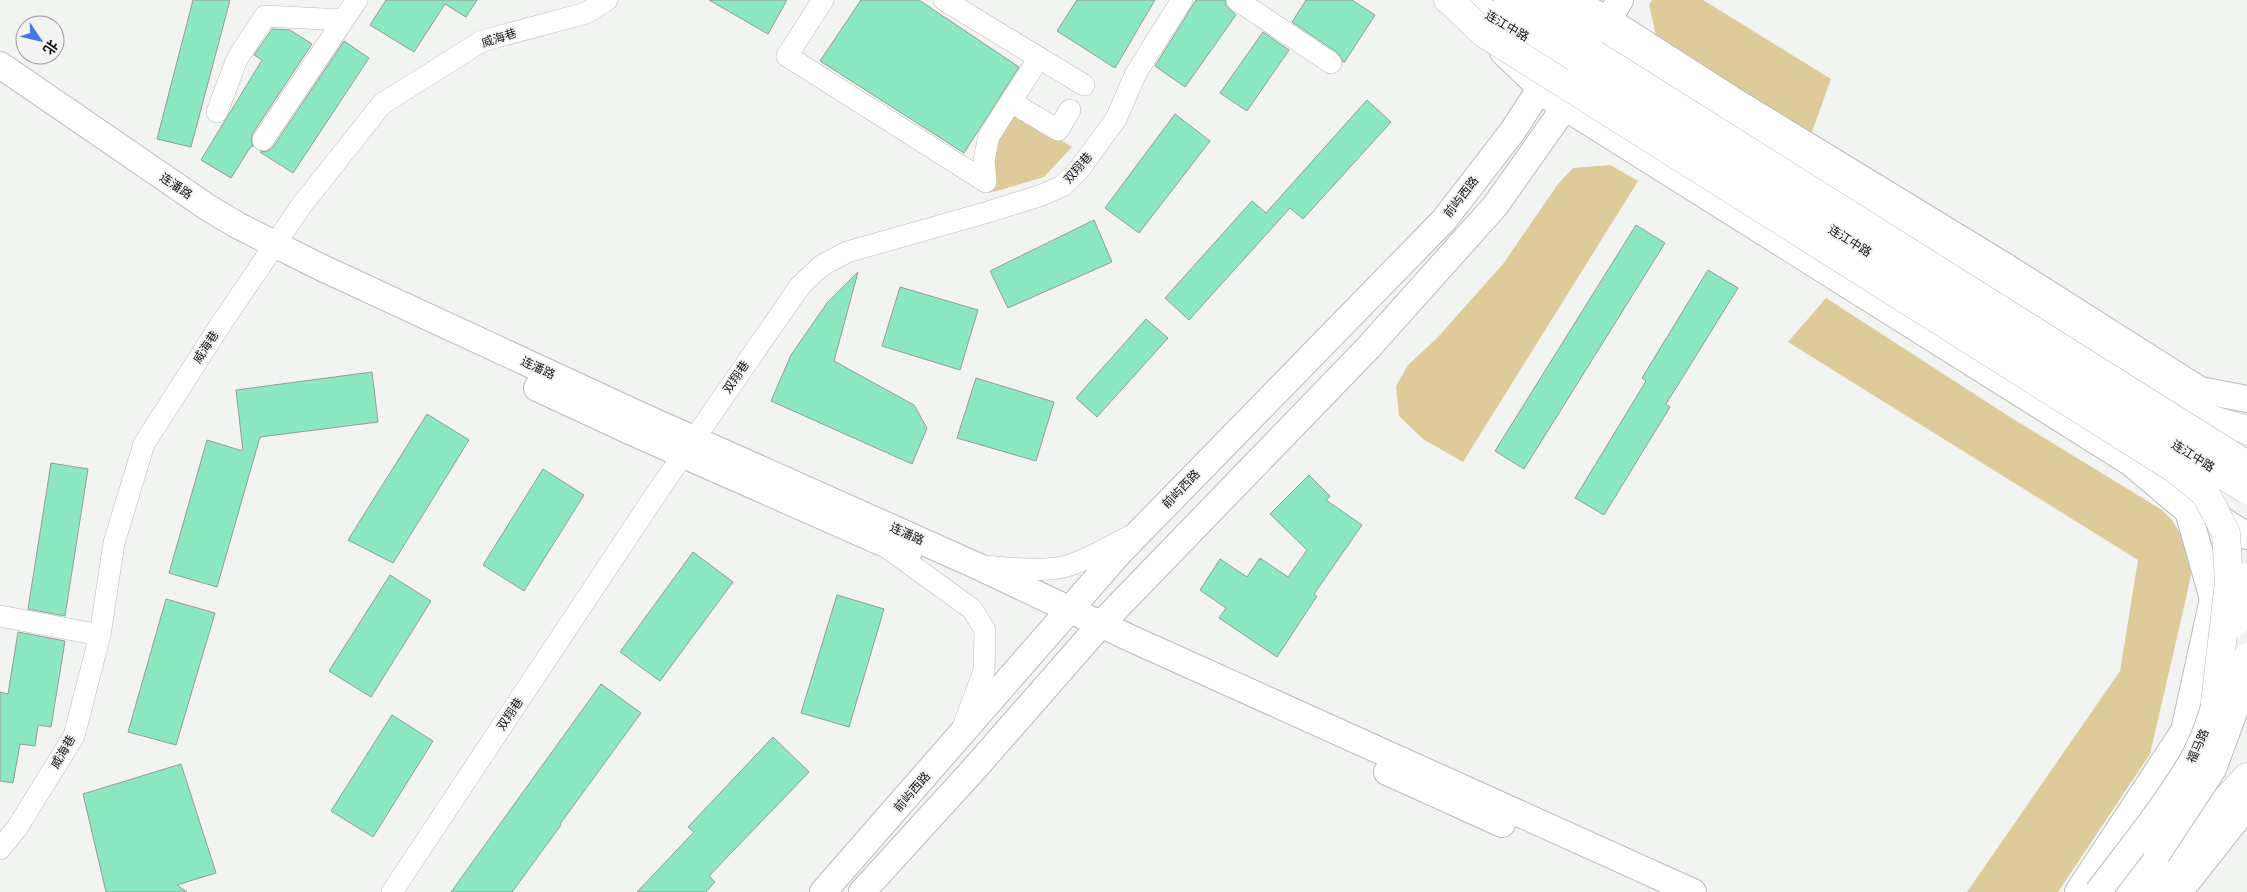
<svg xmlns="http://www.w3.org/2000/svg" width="2247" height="892" font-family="Bitter,'Noto Sans SC',serif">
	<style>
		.green { fill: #ddcb99 }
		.building { fill: #8ce8c1; stroke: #989b99 }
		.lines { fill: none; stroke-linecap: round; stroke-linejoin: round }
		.minor-casing { stroke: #b9bbb9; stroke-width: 22 }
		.major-casing { stroke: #b9bbb9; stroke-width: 28 }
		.highway-casing { stroke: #b9bbb9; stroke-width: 29 }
		.minor { stroke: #fff; stroke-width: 21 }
		.major { stroke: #fff; stroke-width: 26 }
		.highway { stroke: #fff; stroke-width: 28 }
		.major-bridge-casing { stroke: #b9bbb9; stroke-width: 28; stroke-linecap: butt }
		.highway-bridge-casing { stroke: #b9bbb9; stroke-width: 29; stroke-linecap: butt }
		.major-bridge { stroke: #fff; stroke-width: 26 }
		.highway-bridge { stroke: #fff; stroke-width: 28 }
		.labels { text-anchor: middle; stroke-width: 4; stroke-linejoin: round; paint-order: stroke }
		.street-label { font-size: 12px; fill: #131413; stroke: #f2f4f2 }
	</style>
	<rect width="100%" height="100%" fill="#f2f4f2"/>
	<path class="green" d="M1652,0H1703L1831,79L1809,140L1657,40L1649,5Z
		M1015,111L1072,147L1044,177L993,192L994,138Z
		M1610,165L1638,181L1463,462L1423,439L1399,416L1396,386L1408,365L1437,338L1503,264L1558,184L1573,168Z
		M1826,298L2013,419L2162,510L2172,520L2187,545L2191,558V574L2187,594L2150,754L2058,892H1967L2120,671L2138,560L1788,342Z"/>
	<path class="building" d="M193,0H230L191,147L157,139Z
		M386,0H477L466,17L445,4L414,52L370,25Z
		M709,0H787L768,34Z
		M861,0H919L1019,67L964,153L820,61Z
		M1077,0H1155L1115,68L1057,31Z
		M1196,0H1225L1226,6L1236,15L1185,87L1155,66Z
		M1306,0H1352L1375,15L1344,63L1338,53L1292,22Z
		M272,29L290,30L312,44L253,133L251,140L253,147L251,146L231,178L201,160L262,60L254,55Z
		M1263,32L1289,50L1247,111L1220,93Z
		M344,41L369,58L293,173L260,152L268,151L273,147Z
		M1367,100L1391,122L1303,219L1290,208L1189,320L1165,298L1252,201L1266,213Z
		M1175,114L1210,141L1139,233L1105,208Z
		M1094,220L1112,262L1008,308L990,271Z
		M1636,225L1665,243L1524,469L1495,451Z
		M1708,270L1738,288L1666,404L1670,407L1604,515L1575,498L1646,381L1642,378Z
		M858,272L834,361L914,405L927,428L912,464L771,401L791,355L827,303Z
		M900,287L978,310L960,370L882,346Z
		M1146,319L1168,338L1097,417L1076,398Z
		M372,372L378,422L260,437L217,587L169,573L207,440L243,451L236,390Z
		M976,378L1054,402L1036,461L957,438Z
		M427,414L469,440L393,563L348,540Z
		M51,463L88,469L65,616L28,609Z
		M543,469L584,495L524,591L483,565Z
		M1309,475L1330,496L1326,500L1362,525L1314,594L1317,596L1277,657L1219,618L1226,608L1200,590L1220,559L1247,577L1260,558L1288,577L1307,550L1270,514Z
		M693,552L733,582L660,681L620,652Z
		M390,575L431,601L371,697L329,671Z
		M837,595L884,609L849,727L801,713Z
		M166,599L215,613L176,745L128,732Z
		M18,632L65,641L51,727L38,725L35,746L20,744L13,783L0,781V692L8,694Z
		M601,684L641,713L560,824L561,825L512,892H451Z
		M392,715L433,741L373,837L331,811Z
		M773,737L809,772L709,876L715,882L706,892H637L694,832L688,827Z
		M181,764L216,873L177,885L187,892H106L83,794Z"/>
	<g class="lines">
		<defs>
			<path id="minor" d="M823,0L787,56L986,182L984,160L989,136L1039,58
				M944,0L1084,85
				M1237,0L1331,63
				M1011,102L1058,130L1070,110
				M217,112L237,59L265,16L343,20
				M263,140L357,0
				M889,549L972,609L985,630L984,671L963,727
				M985,566C1009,568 1047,573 1070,565C1091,558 1111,546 1130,536
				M0,616L100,635
				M0,849L17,828L74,736L100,635L114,543L144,444L219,327L301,206L382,104L482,41L586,13L607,0
				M392,892L654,497L800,286L821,266L847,252L988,212L1042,195L1062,186L1078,171L1116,119L1136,73L1182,0"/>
			<path id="major" d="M1562,0L1582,6L1608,20L1731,99L2003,265L2200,390L2247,399
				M1608,20L1620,0
				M1503,52L1552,99L2131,463L2188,511L2213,599L2184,731L2078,892
				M0,65L207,207L237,225L318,266L644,417L975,565L1130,638L1693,892
				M537,388L634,433L908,554
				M2210,512L2247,536
				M1387,772L1502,824
				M823,892L1120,552L1444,220L1512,132L1540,89
				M862,892L975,768L1101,624L1368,348L1495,206L1565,107
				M2128,892L2157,854
				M2179,892L2247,806"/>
			<path id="highway" d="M1448,0L1491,15L1582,73
				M1508,0L1594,54
				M1543,0L2206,418L2247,430
				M2151,892L2207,820L2247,777"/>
		</defs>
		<use href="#minor" class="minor-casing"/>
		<use href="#major" class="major-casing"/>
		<use href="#highway" class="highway-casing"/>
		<use href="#minor" class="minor"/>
		<use href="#major" class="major"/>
		<use href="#highway" class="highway"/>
		<defs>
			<path id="major-bridge" d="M2235,624L2242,589L2247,576
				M2157,854L2213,769L2234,712L2247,656
				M2098,892C2130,849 2165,807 2192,761C2205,739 2215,706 2221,681"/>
			<path id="highway-bridge" d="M1449,0L1485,34L2175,469L2206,494L2226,533L2229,582L2215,703
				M1594,54L2247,465
				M1582,73L2247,490"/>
		</defs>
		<use href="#major-bridge" class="major-bridge-casing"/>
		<use href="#highway-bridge" class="highway-bridge-casing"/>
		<use href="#major-bridge" class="major-bridge"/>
		<use href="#highway-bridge" class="highway-bridge"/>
	</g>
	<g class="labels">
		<g class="street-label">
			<text transform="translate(1507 26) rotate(30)" y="4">连江中路</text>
			<text transform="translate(499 38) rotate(-18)" y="4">威海巷</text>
			<text transform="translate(1078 168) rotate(-49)" y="4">双翔巷</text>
			<text transform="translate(176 186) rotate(34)" y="4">连潘路</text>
			<text transform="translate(1461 197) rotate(-52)" y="4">前屿西路</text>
			<text transform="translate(1850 241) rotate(32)" y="4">连江中路</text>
			<text transform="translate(206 347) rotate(-57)" y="4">威海巷</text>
			<text transform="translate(538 368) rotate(25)" y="4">连潘路</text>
			<text transform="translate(736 377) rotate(-56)" y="4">双翔巷</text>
			<text transform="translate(2193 456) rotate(32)" y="4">连江中路</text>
			<text transform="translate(1181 489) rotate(-46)" y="4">前屿西路</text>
			<text transform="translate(907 534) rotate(24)" y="4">连潘路</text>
			<text transform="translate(510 714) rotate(-56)" y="4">双翔巷</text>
			<text transform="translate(2198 746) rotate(-66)" y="4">福马路</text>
			<text transform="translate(63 752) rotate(-60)" y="4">威海巷</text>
			<text transform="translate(912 792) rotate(-49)" y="4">前屿西路</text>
		</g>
	</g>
	<g transform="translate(40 40) rotate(125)"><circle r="24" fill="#f2f4f2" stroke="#999a99"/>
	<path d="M0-4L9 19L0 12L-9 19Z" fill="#4776e8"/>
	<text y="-8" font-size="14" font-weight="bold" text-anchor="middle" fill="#131413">北</text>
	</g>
</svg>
